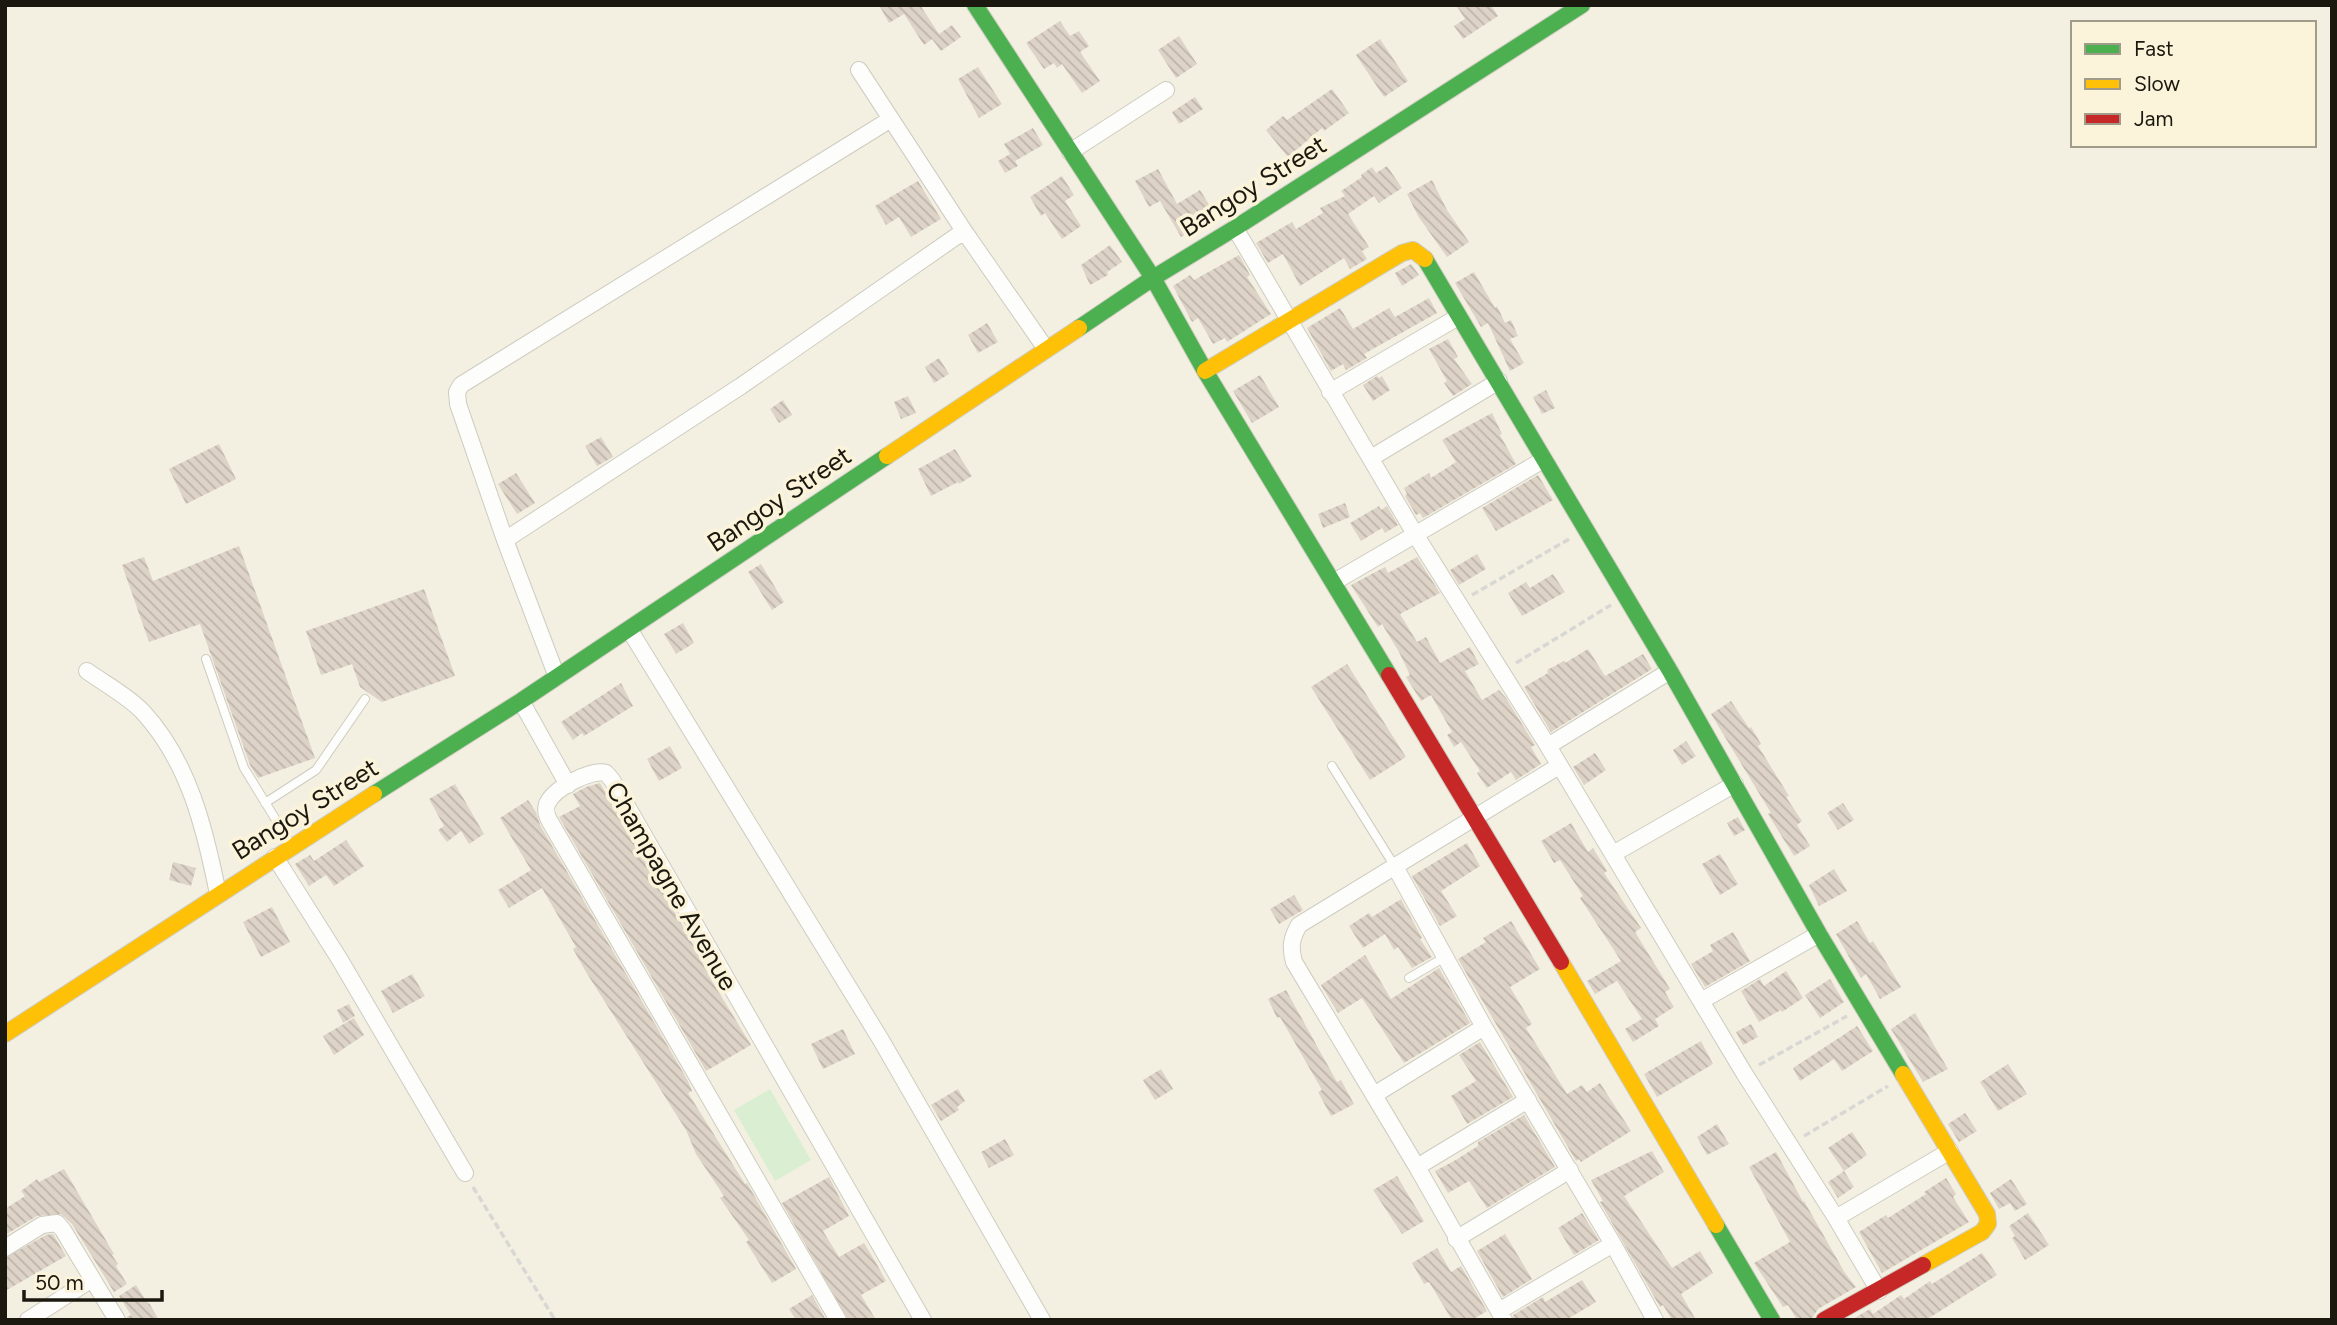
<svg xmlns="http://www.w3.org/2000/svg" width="2337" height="1325" font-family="Figtree,sans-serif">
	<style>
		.green { fill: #daeed2 }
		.building { fill: url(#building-back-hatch) }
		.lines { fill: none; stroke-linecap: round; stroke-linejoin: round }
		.lane-casing { stroke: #ceccc0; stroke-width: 10 }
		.street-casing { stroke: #ceccc0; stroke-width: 18 }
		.fast-casing { stroke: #ceccc0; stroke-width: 18 }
		.slow-casing { stroke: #ceccc0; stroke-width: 18 }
		.jam-casing { stroke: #ceccc0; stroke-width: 18 }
		.path { stroke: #d9d7d3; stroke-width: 3.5; stroke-dasharray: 7 3.5; stroke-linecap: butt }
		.lane { stroke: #fdfdfb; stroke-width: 8 }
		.street { stroke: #fdfdfb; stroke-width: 16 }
		.fast { stroke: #4caf50; stroke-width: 16 }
		.slow { stroke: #ffc107; stroke-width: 16 }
		.jam { stroke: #c62828; stroke-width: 16 }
		.labels { text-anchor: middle; stroke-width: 7; stroke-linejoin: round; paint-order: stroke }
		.street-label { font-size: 26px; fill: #1b180f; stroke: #fbf4da }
	</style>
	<defs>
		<pattern id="building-back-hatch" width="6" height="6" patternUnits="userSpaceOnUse" patternTransform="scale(1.75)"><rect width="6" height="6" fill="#ded3c7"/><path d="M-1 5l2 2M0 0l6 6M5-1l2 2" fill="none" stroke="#beb4aa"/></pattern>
	</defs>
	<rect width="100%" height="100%" fill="#f3f0e2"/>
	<path class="green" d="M770,1089L811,1160L775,1181L734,1110Z"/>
	<path class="building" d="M879,5H920L939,34L952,25L961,37L941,51L932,39L924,45L904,14L889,23Z
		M1456,5H1491L1498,16L1463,39L1454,26L1465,19Z
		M1060,21L1070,36L1079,31L1089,46L1080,52L1100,81L1082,93L1062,64L1057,68L1054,63L1044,69L1026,43Z
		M1179,36L1197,64L1176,78L1158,50Z
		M1380,39L1408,81L1384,97L1356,55Z
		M978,67L1002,104L979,118L958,79Z
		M1332,89L1349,113L1324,131L1322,128L1288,157L1266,130L1283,116L1287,120Z
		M1195,97L1203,109L1179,124L1172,112Z
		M1033,128L1043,145L1015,161L1018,166L1005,173L998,161L1010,154L1004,144Z
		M1387,166L1402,188L1379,203L1374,196L1348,214L1369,247L1362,251L1367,259L1350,269L1344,258L1300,286L1283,254L1268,263L1256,243L1292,222L1296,229L1323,213L1320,208L1345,196L1341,191L1362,177L1361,175L1372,167L1376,173Z
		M1158,169L1177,204L1200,190L1216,216L1181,237L1160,201L1149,207L1135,181Z
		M1062,176L1074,195L1065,201L1081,226L1062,239L1045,213L1041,216L1030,197Z
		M1432,180L1447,210L1469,242L1447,257L1418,216L1407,194Z
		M918,181L941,219L911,237L899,217L886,225L875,206Z
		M1110,245L1122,262L1107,272L1108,275L1090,285L1081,265Z
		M1239,255L1250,275L1247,277L1271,314L1227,342L1225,338L1213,344L1198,318L1192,322L1173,286L1190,275L1194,280Z
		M1411,264L1419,275L1402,286L1395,273Z
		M1474,272L1495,308L1497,306L1505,323L1511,320L1518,336L1510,339L1524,363L1510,371L1488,323L1481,327L1455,283Z
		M1429,298L1437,313L1364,354L1367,358L1346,370L1343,364L1331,371L1307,328L1340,308L1353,329L1389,308L1395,317Z
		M987,323L998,342L978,353L968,335Z
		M1448,339L1458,357L1454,359L1472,384L1453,396L1444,383L1447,381L1429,349Z
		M939,358L949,374L934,383L925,367Z
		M1260,375L1279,407L1252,423L1233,391Z
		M1377,376L1379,378L1382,376L1390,390L1373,401L1363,385Z
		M1546,390L1555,408L1542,414L1533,397Z
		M908,396L916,413L901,419L894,402Z
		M783,400L792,415L779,423L770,409Z
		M1492,413L1502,434L1500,435L1516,464L1423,518L1420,513L1416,515L1405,496L1407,494L1404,488L1429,473L1431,478L1456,462L1442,440Z
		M601,437L613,457L597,466L585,446Z
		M219,444L236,479L186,504L169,469Z
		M955,449L972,476L959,484L958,482L931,496L918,469Z
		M516,473L535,503L517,514L498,484Z
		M1538,475L1553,500L1496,531L1482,508Z
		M1345,503L1350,517L1323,528L1318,514Z
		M1379,506L1381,510L1387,506L1398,525L1385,533L1382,528L1361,541L1350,523Z
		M239,546L315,758L258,778L250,765L200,624L149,642L122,565L144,557L153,581Z
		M1477,554L1486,569L1459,585L1450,570Z
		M1417,557L1440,593L1400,614L1417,642L1426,637L1440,663L1470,647L1479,664L1465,671L1482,700L1499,690L1506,698L1535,745L1531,747L1541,764L1516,780L1511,772L1487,788L1477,773L1480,771L1461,742L1454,747L1447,735L1452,732L1431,695L1421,701L1406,677L1410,675L1399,652L1382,624L1378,627L1351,585L1385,567L1388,573Z
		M761,564L784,602L772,610L748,572Z
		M1553,574L1565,592L1522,616L1508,593L1526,582L1530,588Z
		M424,589L455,676L382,702L360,687L352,664L321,675L306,631Z
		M683,623L694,643L676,654L664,634Z
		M1588,649L1605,676L1643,654L1652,669L1551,732L1524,687L1548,673L1547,670L1564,661L1565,663Z
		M1347,664L1406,757L1370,780L1311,687Z
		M621,683L633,706L584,736L582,733L573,740L561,722Z
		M1731,701L1749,728L1751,727L1761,744L1758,746L1789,796L1786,797L1802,821L1797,825L1810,846L1794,856L1768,814L1771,813L1711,714Z
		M1686,741L1696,756L1682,765L1673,750Z
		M670,746L682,768L659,781L647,759Z
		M1595,753L1606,770L1584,785L1573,767Z
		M600,783L689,937L712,981L751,1045L706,1071L559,817L580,806L573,794L586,787Z
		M455,784L484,834L469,844L461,831L447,842L438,830L444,826L429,799Z
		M528,800L536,812L540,825L688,1081L692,1091L688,1093L745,1184L747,1183L796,1269L772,1283L746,1242L749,1240L720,1198L724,1196L696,1154L686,1130L586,972L573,949L576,947L542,888L509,908L498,890L531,870L500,818Z
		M1843,803L1854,820L1838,830L1827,813Z
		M1738,817L1745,830L1734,836L1727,823Z
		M1571,823L1588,852L1593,848L1607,871L1604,873L1641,928L1635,932L1670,989L1665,992L1674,1007L1655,1019L1659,1026L1633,1042L1625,1029L1642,1019L1617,981L1595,994L1587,981L1621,961L1580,898L1583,896L1560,860L1554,863L1541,841Z
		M346,840L364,866L334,886L326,875L309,886L295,864L310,855L314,861Z
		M1467,843L1480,866L1441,891L1457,916L1440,926L1412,876Z
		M1720,854L1738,884L1720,895L1702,864Z
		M173,862L196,868L191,886L169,880Z
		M1834,869L1847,891L1819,906L1809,885Z
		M1294,895L1303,910L1279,924L1270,909Z
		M1401,899L1422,938L1420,939L1432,957L1412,968L1398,947L1394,950L1385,934L1363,948L1349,926L1369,913L1372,917Z
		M272,907L290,942L261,957L243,922Z
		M1511,921L1540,969L1510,987L1532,1024L1526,1028L1567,1094L1582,1085L1587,1092L1600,1083L1631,1131L1581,1162L1579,1159L1576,1161L1458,959L1486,942L1483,938Z
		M1857,921L1870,943L1873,941L1901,987L1880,999L1866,974L1861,978L1836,934Z
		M1733,932L1750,961L1705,987L1691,964L1713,951L1710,945Z
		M1365,955L1391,999L1439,968L1470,1023L1404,1063L1362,998L1338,1013L1321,985Z
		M1786,971L1803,998L1782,1012L1781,1010L1759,1022L1741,991L1760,979L1764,986Z
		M412,974L425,996L393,1013L381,991Z
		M1830,979L1844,1002L1820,1018L1805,995Z
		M1286,990L1337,1082L1341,1080L1354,1104L1331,1116L1318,1092L1322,1090L1280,1017L1277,1018L1268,999Z
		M349,1004L355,1016L343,1023L337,1010Z
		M1915,1013L1948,1069L1923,1082L1891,1029Z
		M354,1018L364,1035L334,1055L323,1036Z
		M1751,1024L1758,1037L1743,1045L1736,1032Z
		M1857,1026L1873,1051L1842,1071L1834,1059L1800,1081L1793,1068Z
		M843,1029L855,1054L823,1069L811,1044Z
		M1701,1041L1713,1064L1657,1097L1644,1074Z
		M1480,1042L1513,1097L1467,1124L1451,1096L1476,1081L1459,1055Z
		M2008,1064L2027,1094L1998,1111L1980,1082Z
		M1161,1069L1173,1089L1155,1100L1143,1080Z
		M958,1089L965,1101L957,1107L959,1110L941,1121L931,1105Z
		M1965,1113L1977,1131L1959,1142L1948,1124Z
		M1524,1115L1555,1167L1487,1208L1469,1181L1448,1193L1435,1171L1454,1161L1478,1146V1142Z
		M1717,1124L1729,1144L1707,1155L1697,1137Z
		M1852,1132L1867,1155L1844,1171L1828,1148Z
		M1005,1139L1014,1155L989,1168L981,1152Z
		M1652,1151L1664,1172L1624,1196L1672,1268L1700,1251L1713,1273L1681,1294L1696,1320H1672L1663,1305L1660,1307L1600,1202L1603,1201L1591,1180Z
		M1776,1152L1803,1202L1804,1201L1845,1273L1856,1287L1818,1309L1811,1320H1797L1788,1305L1783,1307L1754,1263L1790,1242L1749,1167Z
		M64,1169L114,1254L112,1255L118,1264L116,1266L127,1284L114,1292L72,1224L61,1214L37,1216L5,1235V1209L25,1196L21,1191L37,1179L39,1182Z
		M1844,1171L1854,1187L1838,1198L1828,1182Z
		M1397,1176L1424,1221L1402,1234L1373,1190Z
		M829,1177L849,1216L823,1231L839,1257L864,1243L875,1261L886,1281L861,1295L876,1320H848L782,1203Z
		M1946,1178L1956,1194L1953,1197L1969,1222L1882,1273L1859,1232L1886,1215L1888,1218L1926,1194L1924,1192Z
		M2011,1179L2027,1204L2015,1211L2010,1203L1999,1209L1990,1193Z
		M1582,1213L1599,1240L1574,1255L1558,1228Z
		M2028,1213L2049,1245L2025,1260L2012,1238L2015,1236L2009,1226Z
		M53,1234L66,1256L5,1291V1258L46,1235Z
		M1505,1234L1532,1279L1503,1297L1477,1251Z
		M1437,1248L1451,1272L1461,1266L1487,1311L1472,1320H1452L1429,1282L1424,1284L1412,1263Z
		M1982,1253L1997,1275L1926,1320H1851L1870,1309L1873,1314L1901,1295L1904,1299L1930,1281L1932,1284Z
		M1582,1280L1596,1302L1566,1320H1514L1513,1315L1543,1297L1545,1302Z
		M136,1285L148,1304L149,1303L159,1320H127V1317L131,1315L119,1296Z
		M812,1295L826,1320H796L789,1309Z"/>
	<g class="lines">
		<defs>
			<path id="lane" d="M206,659L244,768L292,846
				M1332,766L1394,865
				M265,803L316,770L365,699
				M1409,978L1445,957"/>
			<path id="street" d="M859,70L964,231L1046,349
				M1070,152L1166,90
				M1235,228L1415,534L1548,746L1744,1073L1836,1218L1879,1291
				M1330,392L1458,317
				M1371,458L1499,381
				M505,540L741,386L964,231
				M1334,582L1543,460
				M629,629L881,1040L1042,1320
				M87,671C105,684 128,696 143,712C189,762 205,829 218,894
				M557,677L505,540L458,404L457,392L461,385L891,119
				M521,701L568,785
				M1548,746L1670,671
				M1613,854L1735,784
				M275,857L340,960L465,1173
				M1394,865L1484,1027L1613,1244L1655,1320
				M1701,1001L1819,934
				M1374,1095L1484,1027
				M1417,1167L1528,1100
				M1836,1218L1950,1151
				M1456,1239L1570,1170
				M5,1248L42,1225L57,1223L63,1230L117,1320
				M1499,1311L1613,1244
				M28,1320L92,1279
				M838,1320L549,820C546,814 545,810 547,804C554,788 591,769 606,773L612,780L923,1320
				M1504,1320L1417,1167L1294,962C1290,947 1291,939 1299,925L1559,766"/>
			<path id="fast" d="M975,5L1153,278L1205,371L1389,675
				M1425,259L1670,671L1819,934L1903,1074
				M1079,328L1153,278L1235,228L1582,5
				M374,794L521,701L887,456
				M1716,1225L1772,1320"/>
			<path id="slow" d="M1205,371L1402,253L1413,250L1425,259
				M887,456L1079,328
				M1561,962L1716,1225
				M5,1034L374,794
				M1903,1074L1987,1214L1988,1224L1982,1232L1923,1265"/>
			<path id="jam" d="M1389,675L1561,962
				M1824,1320L1923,1265"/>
		</defs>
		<use href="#lane" class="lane-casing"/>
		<use href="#street" class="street-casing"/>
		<use href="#fast" class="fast-casing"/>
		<use href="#slow" class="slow-casing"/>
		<use href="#jam" class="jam-casing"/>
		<path class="path" d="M1472,595L1571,538
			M1516,663L1611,605
			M1759,1065L1847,1016
			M1804,1136L1888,1086
			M473,1187L555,1320"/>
		<use href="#lane" class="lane"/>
		<use href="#street" class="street"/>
		<use href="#fast" class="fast"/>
		<use href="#slow" class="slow"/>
		<use href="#jam" class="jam"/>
	</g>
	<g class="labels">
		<g class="street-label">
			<text transform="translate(1253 186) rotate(-32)" y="9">Bangoy Street</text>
			<text transform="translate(779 499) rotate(-34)" y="9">Bangoy Street</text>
			<text transform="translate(305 809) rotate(-32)" y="9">Bangoy Street</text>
			<text transform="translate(672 886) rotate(60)" y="9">Champagne Avenue</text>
		</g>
	</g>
	<rect width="2337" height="1325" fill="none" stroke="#1b180f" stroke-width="14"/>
	<rect x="2071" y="21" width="245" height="126" fill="#fbf4da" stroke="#a19c89" stroke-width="2"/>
	<rect x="2085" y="44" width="35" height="10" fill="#4caf50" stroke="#a19c89" stroke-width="2"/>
	<text x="2134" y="56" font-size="21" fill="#1b180f">Fast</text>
	<rect x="2085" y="79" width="35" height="10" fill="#ffc107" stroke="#a19c89" stroke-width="2"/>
	<text x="2134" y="91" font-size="21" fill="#1b180f">Slow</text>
	<rect x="2085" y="114" width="35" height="10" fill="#c62828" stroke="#a19c89" stroke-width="2"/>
	<text x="2134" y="126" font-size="21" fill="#1b180f">Jam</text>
	<path d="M24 1290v10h138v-10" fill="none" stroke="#1b180f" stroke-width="3.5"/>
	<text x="35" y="1290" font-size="21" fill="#1b180f" stroke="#fbf4da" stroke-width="5" paint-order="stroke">50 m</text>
</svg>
